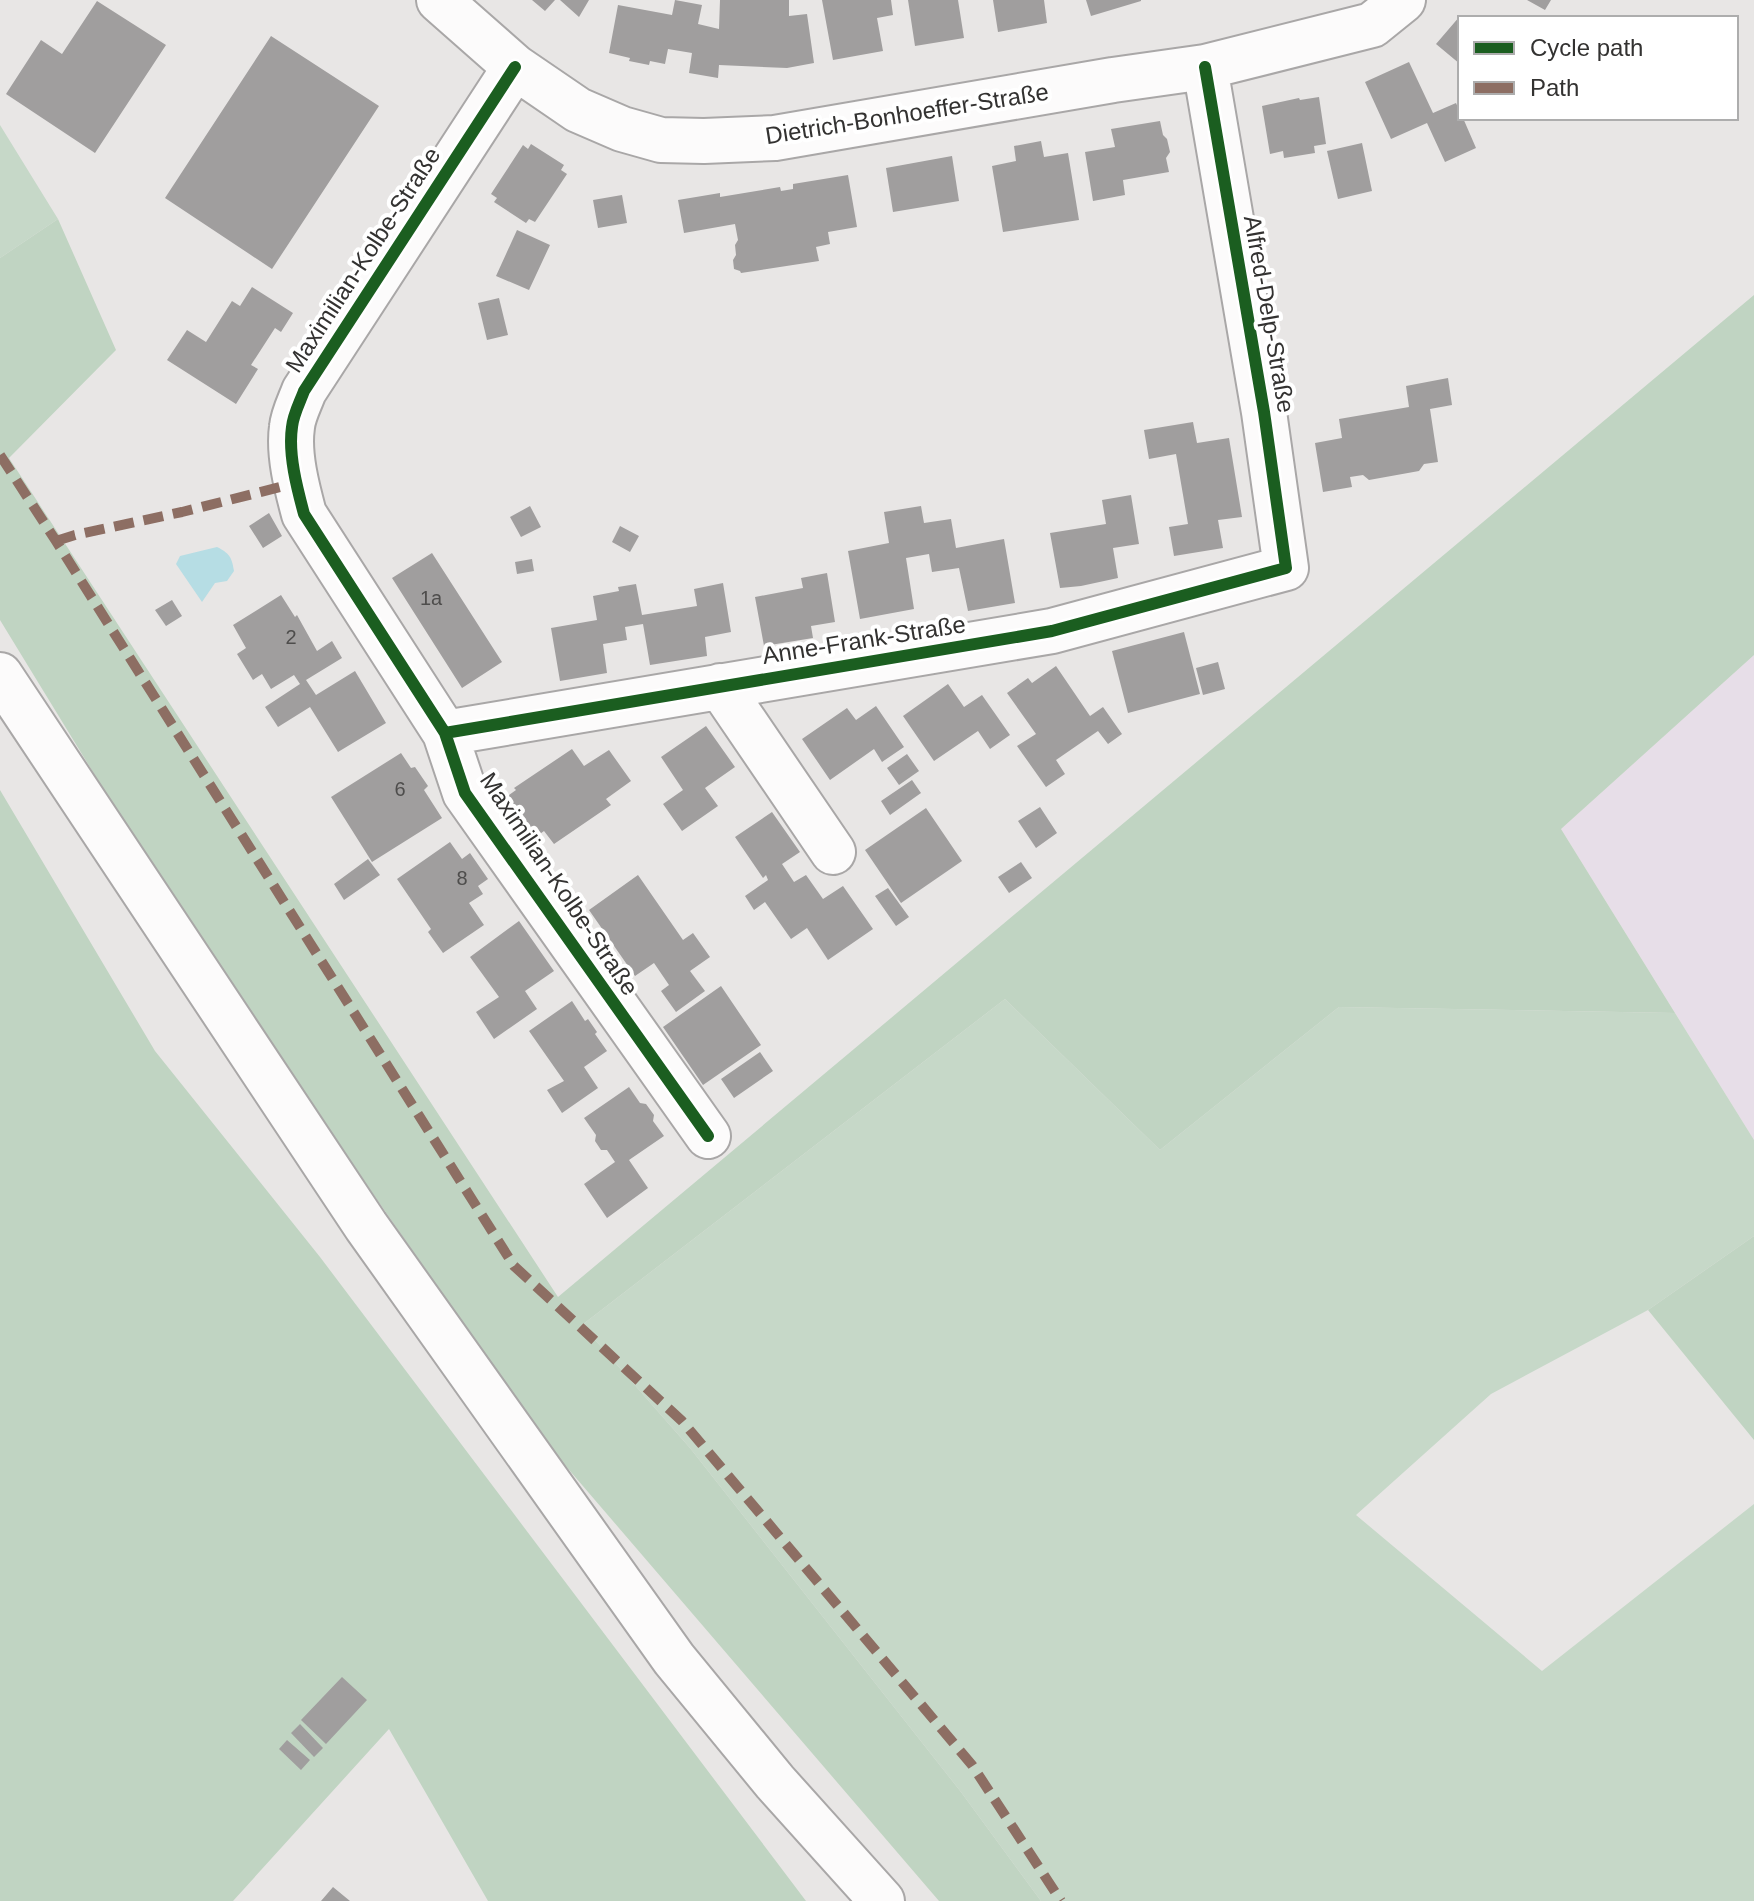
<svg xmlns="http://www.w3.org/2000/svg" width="1754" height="1901" font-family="Arial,sans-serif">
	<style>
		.commercial { fill: #e7dee8 }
		.green { fill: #c6d8c8 }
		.forest { fill: #c0d4c2 }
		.water { fill: #b6dde4 }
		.building { fill: #a09e9e }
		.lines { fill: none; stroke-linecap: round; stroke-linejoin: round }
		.minor-casing { stroke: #a9a7a7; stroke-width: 48 }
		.trunk-casing { stroke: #a9a7a7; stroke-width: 48 }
		.minor { stroke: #fcfbfb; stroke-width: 44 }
		.trunk { stroke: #fcfbfb; stroke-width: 44 }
		.quiet { stroke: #8d6e63; stroke-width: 10; stroke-dasharray: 20 10; stroke-linecap: butt }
		.cycleway-casing { stroke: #fff; stroke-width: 17 }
		.cycleway { stroke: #1b5e20; stroke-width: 12 }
		.labels { text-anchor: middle; stroke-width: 8; stroke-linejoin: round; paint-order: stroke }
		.number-label { font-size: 20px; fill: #4e4d4c }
		.street-label { font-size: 24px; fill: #333231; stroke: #fff }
	</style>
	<rect width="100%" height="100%" fill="#e8e6e5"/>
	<path class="commercial" d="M1754,655V1140L1561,829Z"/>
	<path class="green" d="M0,125L58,219L0,258Z
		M1005,999L1160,1150L1339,1007L1675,1013L1754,1140V1236L1648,1310L1491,1394L1356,1515L1542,1671L1754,1504V1901H1041L961,1792L690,1448L582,1325Z"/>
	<path class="forest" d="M58,219L116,350L9,458L558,1297L1754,295V655L1561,829L1675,1013L1339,1007L1160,1150L1005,999L582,1325L690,1448L961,1792L1041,1901H939L546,1443L187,926L0,620V258Z
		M0,790L155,1051L320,1257L806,1901H488L389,1729L233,1901H0Z
		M1754,1236V1440L1648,1310Z"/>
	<path class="water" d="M217,547C229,553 232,557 234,571L227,581L215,583L202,602L176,564L180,556Z"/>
	<path class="building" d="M532,0H555L545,11Z
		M560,0H589L579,17Z
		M675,0L702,5L698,24L719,29L720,0H789V16L807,14L814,63L787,68L719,65L718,78L689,73L692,53L668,49L665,64L650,61L649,65L629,61L630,58L609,53L618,5L672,15Z
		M822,0H891L893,15L877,18L883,51L833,60Z
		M908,0H958L964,38L915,46Z
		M993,0H1044L1047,23L998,32Z
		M1086,0H1141V1L1091,16Z
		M1527,0H1551L1545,10Z
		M97,1L166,45L95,153L6,94L41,40L62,54Z
		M1460,16V64L1436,44Z
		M271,36L379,106L272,269L165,198Z
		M1409,62L1433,113L1456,103L1460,112V118H1463L1476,148L1445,162L1427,123L1391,139L1365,82Z
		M1319,97L1326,144L1314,146L1315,153L1284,158L1283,151L1270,154L1262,106L1299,98L1300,100Z
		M1160,121L1163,135L1167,139L1170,152L1166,158L1169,172L1123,180L1125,195L1093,201L1085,152L1115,147L1111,129Z
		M1041,141L1044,157L1068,153L1079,220L1003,232L992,166L1016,161L1014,146Z
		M1362,143L1372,191L1338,199L1327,151Z
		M531,144L564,165L561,170L567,174L535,222L529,219L526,223L494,202L497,198L491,194L523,145L528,149Z
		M952,156L959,201L893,212L886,168Z
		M848,175L857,227L828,232L830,244L816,247L819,261L741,273L740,271L734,269L733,260L736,255L735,245L738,240L735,224L684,233L678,200L720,193V197L780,187L781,191L793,189V184Z
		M622,195L627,223L598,228L593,200Z
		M517,230L550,245L529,290L496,276Z
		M252,287L293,313L281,332L275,328L251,365L258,369L236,404L167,360L187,330L206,342L232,301L240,306Z
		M499,298L508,335L487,340L478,303Z
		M1448,378L1452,405L1430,409L1438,462L1424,464L1419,471L1369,480L1363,475L1350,477L1352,487L1323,492L1315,443L1342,438L1339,419L1409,407L1406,386Z
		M1193,422L1197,443L1229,438L1242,517L1218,520L1223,548L1174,556L1169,527L1188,524L1176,454L1149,459L1144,430Z
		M1131,495L1139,544L1113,548L1118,578L1081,586L1060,588L1050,533L1106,524L1102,500Z
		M530,506L541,527L521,537L510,517Z
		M921,506L924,523L951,519L956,548L1004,539L1015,603L968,611L959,568L932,572L929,554L906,558L914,609L860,619L848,551L889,543L884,512Z
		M269,513L282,536L263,548L249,526Z
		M620,526L639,536L630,552L612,542Z
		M432,553L502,662L462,688L392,578Z
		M532,559L534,571L517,574L515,562Z
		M827,573L835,622L811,626L813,638L764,646L755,597L803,588L801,578Z
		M723,583L731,632L705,637L707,656L650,665L643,624L625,627L627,640L603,644L607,673L560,681L551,628L597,620L593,596L619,591L618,587L636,584L642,615L697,606L694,589Z
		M281,595L295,617L297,615L317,651L332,641L342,658L306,680L316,695L355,671L386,723L338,752L310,707L278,727L265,707L300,684L294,675L271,689L262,674L253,680L237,654L246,648L233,625Z
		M172,600L182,616L166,626L155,610Z
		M1184,632L1200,694L1128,713L1112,651Z
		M1218,662L1225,689L1203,695L1196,668Z
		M1056,666L1090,716L1103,707L1122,734L1108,744L1098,731L1056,760L1065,774L1046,787L1017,746L1036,734L1007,693L1028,678L1032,683Z
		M948,684L964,707L982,695L1010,735L990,749L978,731L934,761L903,716Z
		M876,706L904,747L882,762L874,749L830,780L802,739L847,708L856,720Z
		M706,726L735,767L705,788L718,806L682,831L663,804L683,790L661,757Z
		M572,749L584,766L609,750L631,781L606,799L611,805L554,844L544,831L526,844L498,803L516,790L514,788Z
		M401,753L411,768L415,767L428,786L424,790L442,818L372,862L331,797Z
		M907,754L919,771L899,785L887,768Z
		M912,780L921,793L890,815L881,801Z
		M1040,807L1057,833L1036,848L1018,821Z
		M926,808L962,861L901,903L865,850Z
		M772,812L800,852L782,864L794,882L806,875L823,899L843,886L873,929L828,960L807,928L791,939L765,902L754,910L745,896L768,880L766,875L763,878L735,837Z
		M450,842L462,859L470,853L488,879L478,886L483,894L469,903L484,925L443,953L428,932L431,929L397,879Z
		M368,859L380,875L344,900L334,884Z
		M1021,862L1032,878L1009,893L998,877Z
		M638,875L683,940L693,933L710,957L690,971L705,991L676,1012L661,991L669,985L654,963L635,976L589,910Z
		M888,888L909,917L896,926L875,896Z
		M519,921L554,971L525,991L537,1009L494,1039L476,1012L499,997L470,957Z
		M721,986L761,1045L703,1085L663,1027Z
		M572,1001L585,1021L588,1019L597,1032L595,1034L607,1051L584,1067L598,1088L562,1113L547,1090L564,1081L529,1031Z
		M760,1052L773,1071L734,1098L721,1079Z
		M629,1087L640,1103L646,1104L654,1115L653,1121L664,1136L629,1160L648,1188L607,1218L584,1184L615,1162L607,1150H601L595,1141L596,1135L584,1118Z
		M342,1677L367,1700L326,1744L301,1720Z
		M300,1724L323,1748L314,1757L291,1733Z
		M287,1740L310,1760L301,1770L279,1749Z
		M333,1887L350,1901H321Z"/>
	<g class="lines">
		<defs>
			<path id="minor" d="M439,0L515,67L578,110L622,129L661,140L704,141L775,138L1113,80L1205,67L1372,25L1403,0
				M515,67L304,391C300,402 293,415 292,427C288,454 297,488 304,514L445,733L465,793L708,1136
				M720,686L833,852
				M445,733L1052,631L1286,568L1264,412L1205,67"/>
			<path id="trunk" d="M0,675L366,1226L674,1659L775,1782L882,1901"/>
		</defs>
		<use href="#minor" class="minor-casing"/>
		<use href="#trunk" class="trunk-casing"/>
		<use href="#minor" class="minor"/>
		<use href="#trunk" class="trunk"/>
		<path class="quiet" d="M0,455L56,541L514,1266L682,1421L972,1765L1061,1901
			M56,541L75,535L182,512L296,483"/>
		<defs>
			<path id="cycleway" d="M515,67L304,391C300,402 293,415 292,427C288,454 297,488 304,514L445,733L465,793L708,1136
				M445,733L1052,631L1286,568L1264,412L1205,67"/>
		</defs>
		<use href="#cycleway" class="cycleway-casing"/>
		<use href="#cycleway" class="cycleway"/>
	</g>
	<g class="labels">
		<g class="number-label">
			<text x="431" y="605">1a</text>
			<text x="291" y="644">2</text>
			<text x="400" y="796">6</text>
			<text x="462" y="885">8</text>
		</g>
		<g class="street-label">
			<text transform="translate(907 114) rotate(-9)" y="8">Dietrich-Bonhoeffer-Straße</text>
			<text transform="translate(363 260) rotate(-57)" y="8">Maximilian-Kolbe-Straße</text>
			<text transform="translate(1269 314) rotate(80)" y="8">Alfred-Delp-Straße</text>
			<text transform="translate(864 640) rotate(-9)" y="8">Anne-Frank-Straße</text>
			<text transform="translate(559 884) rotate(56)" y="8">Maximilian-Kolbe-Straße</text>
		</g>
	</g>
	<rect x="1458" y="16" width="280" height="104" fill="#ffffff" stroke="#adadad" stroke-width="2"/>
	<rect x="1474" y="42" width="40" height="12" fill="#1b5e20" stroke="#adadad" stroke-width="2"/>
	<text x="1530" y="56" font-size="24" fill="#333231">Cycle path</text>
	<rect x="1474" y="82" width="40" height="12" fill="#8d6e63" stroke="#adadad" stroke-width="2"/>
	<text x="1530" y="96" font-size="24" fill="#333231">Path</text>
</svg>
